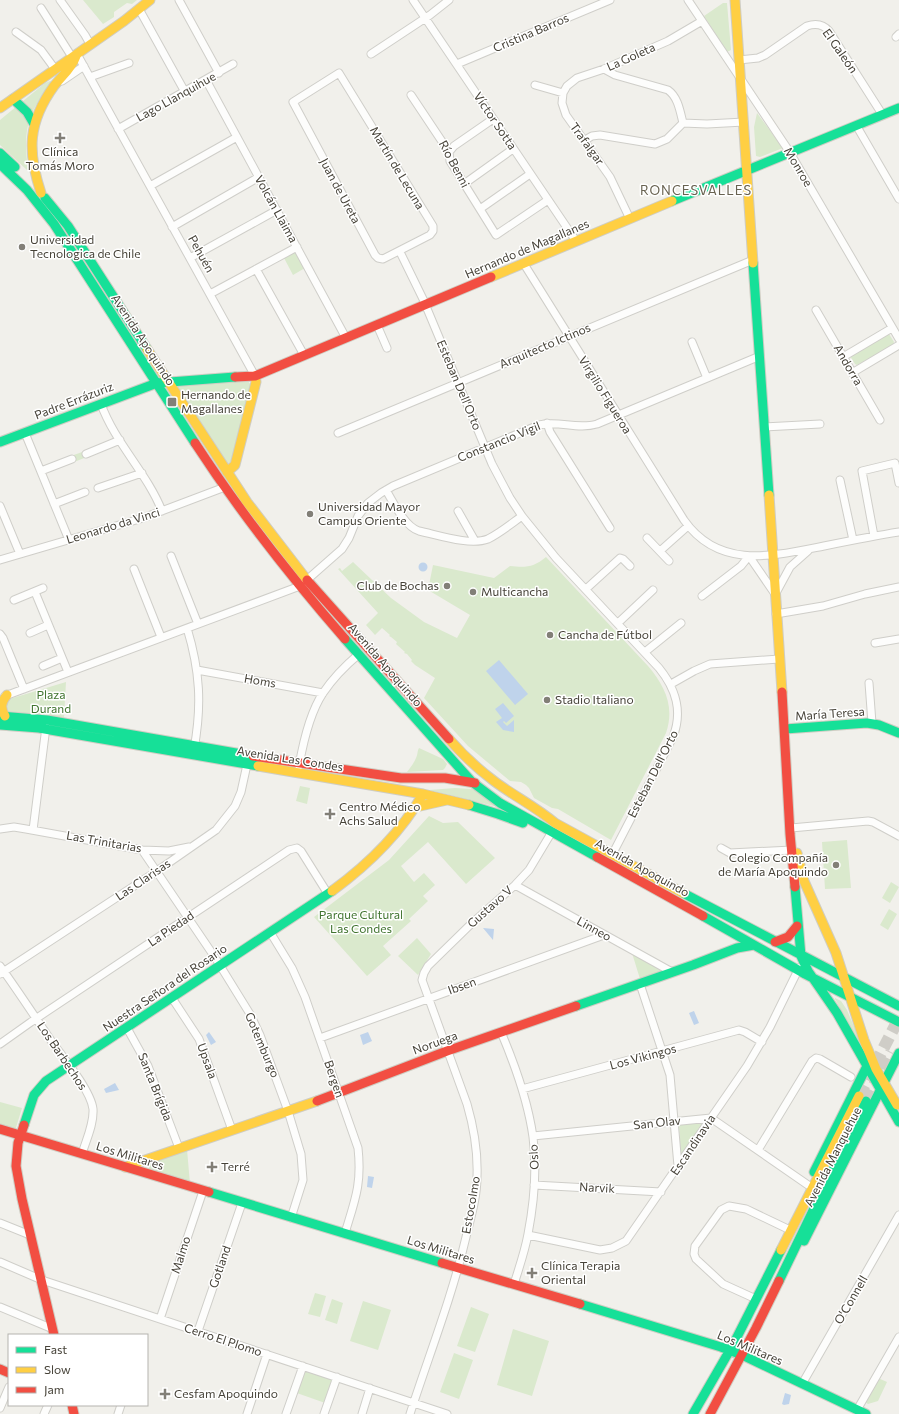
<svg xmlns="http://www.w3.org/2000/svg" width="899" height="1414" font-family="Commissioner,sans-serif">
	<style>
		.green { fill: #dae9cd }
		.water { fill: #bfd3eb }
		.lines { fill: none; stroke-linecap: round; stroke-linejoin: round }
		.primary-tunnel { stroke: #cfcdc7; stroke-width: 12; stroke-dasharray: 12 6; stroke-linecap: butt }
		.street-casing { stroke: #cfcec9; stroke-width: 9 }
		.fast-casing { stroke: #cfcdc3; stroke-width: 11 }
		.slow-casing { stroke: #cfcdc3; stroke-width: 11 }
		.jam-casing { stroke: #cfcdc3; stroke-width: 11 }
		.street { stroke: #fdfdfc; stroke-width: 7 }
		.fast { stroke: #16e098; stroke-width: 9 }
		.slow { stroke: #ffcf43; stroke-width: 9 }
		.jam { stroke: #f24e42; stroke-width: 9 }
		.poi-dot { fill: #827f77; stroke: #fff; stroke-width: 1.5 }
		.labels { text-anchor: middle; stroke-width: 3; stroke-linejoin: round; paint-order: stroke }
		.street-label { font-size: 12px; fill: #464238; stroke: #fff }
		.poi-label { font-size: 12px; fill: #464238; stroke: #fff; text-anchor: start }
		.park-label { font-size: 12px; fill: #40742f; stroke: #fff }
		.neighbourhood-label { font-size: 13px; letter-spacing: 1px; fill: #686250; stroke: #fff }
	</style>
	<rect width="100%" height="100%" fill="#f1f0eb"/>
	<path class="green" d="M83,0H137L132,4L127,3L114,12V17L103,24Z
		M723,3H727L731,50L727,52L704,16Z
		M50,81L52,82C27,114 23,130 28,170H27L0,145V120L45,83Z
		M757,113L783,148L760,157L756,156L754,127Z
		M296,251L305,268L293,275L284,258Z
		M889,334L894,342L893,345L857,365L855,364L850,356Z
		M247,380L251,385L233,460L227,464L175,386Z
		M85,451L87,457L74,462L71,456Z
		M546,557L648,666C665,686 675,707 666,733L611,840L558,809L552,808L534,798L529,788L526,785L521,782L510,781L468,746L424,698L435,678L415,665L411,661L412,660L407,654L404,653L405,652L396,644L397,642L391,637L389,636L390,635L382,628L375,635L366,625L378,613L338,569L340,568L342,571L353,562L391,598L424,622L457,638L470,615L428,590L433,565L494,578L510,566C526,568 534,567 546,557Z
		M66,682L64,718L8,711L6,700Z
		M419,748L443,759L447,764L445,768L443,770L407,772C410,768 414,763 416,758C418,754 417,751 419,748Z
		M300,786L310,788L307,804L296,801Z
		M455,788L472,789L502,808L429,790Z
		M429,816L443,823L458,822L495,858L466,884L428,842L401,866L414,882L424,873L435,885L423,896L428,901L409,919L411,921L383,946L391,955L367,976L314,917L389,860Z
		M847,840L851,888L825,889L822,842Z
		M891,882L899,887L890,903L882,898Z
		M889,909L897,914L888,930L880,925Z
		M417,938L431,954L418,975L398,956Z
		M632,953L660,968V971L640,979Z
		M835,998L841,1001L847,1010L863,1048L835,999Z
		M0,1102L22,1108L15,1131L0,1126Z
		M704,1121L681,1155L679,1125Z
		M187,1149L190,1184L149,1170V1165L151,1163Z
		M315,1293L326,1296L320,1317L308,1314Z
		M332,1299L343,1303L337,1324L325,1320Z
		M363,1301L391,1310L378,1350L350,1341Z
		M471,1307L489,1314L475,1352L457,1346Z
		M513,1329L549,1341L532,1396L497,1385Z
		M454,1353L473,1360L459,1399L440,1392Z
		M303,1366L337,1377L328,1404L294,1392Z
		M878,1378L887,1382L878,1401L868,1404L865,1402Z"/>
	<path class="water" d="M418.5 567a4.5 4.5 0 1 1 9 0a4.5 4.5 0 1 1-9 0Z
		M499,660L528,694L515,705L486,671Z
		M503,703L514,716L506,723L504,721L503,722L507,726L514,720V732L503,730L496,722L502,718L495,709Z
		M483,928L494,929L493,940Z
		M694,1011L699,1023L694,1025L689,1013Z
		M209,1032L216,1042L211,1045L206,1035Z
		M368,1032L372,1041L363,1045L360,1035Z
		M115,1083L119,1090L106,1093L104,1089Z
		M368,1176L374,1177L372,1188L367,1187Z
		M785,1393L791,1395L789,1404L784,1405L782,1404Z"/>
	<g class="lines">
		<path class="primary-tunnel" d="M859,1096L899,1018
			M866,1101L891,1052"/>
		<defs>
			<path id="street" d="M60,0L85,35L90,44
				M179,0L219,73
				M413,0L576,241
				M688,0L789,151L899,339
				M41,8L72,57
				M139,9L185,92
				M16,32L41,50L55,69
				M896,37L899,34
				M77,54L255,376
				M371,54L430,15L449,0
				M739,60L758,58L765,55L807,26C816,23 823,24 829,31L882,114
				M457,64L610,0
				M604,69L615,75L668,90C678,97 680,111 683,123
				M339,73L433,226V231L430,235L383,259L378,258L375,255L293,102Z
				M90,77L129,63
				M206,80L346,338
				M62,81L84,66
				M535,85L563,93
				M411,95L449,152L450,161L496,235L548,200
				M683,123L707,124L744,122
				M856,125L899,199
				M118,129L233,64
				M585,140L592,136L600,135L655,144L667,139L683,123
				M449,152L454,146L493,119
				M464,184L513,149
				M150,186L237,137
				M480,209L530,174
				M630,219L610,177L566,115L562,103L563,93L567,86L577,78L604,69L668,41L702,21
				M172,227L259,177
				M400,252L423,299L492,464L510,498L522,516L556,558L659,668C676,689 683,711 673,737L612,855
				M190,258L277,210
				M524,264L684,520C719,570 773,556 824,546C849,541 874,536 899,532
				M256,269L304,355
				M210,294L297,247
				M816,310L880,420
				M377,325L387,348
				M692,342L707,378
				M843,357L892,328
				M852,373L899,345
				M101,404C115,443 147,473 162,511
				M547,423L550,432L610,528
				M764,427L820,424
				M25,433L69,540
				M338,433L753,260
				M86,454L120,440
				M41,471L72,459
				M840,480L853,540
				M98,488L142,473
				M386,490C393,502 405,527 419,531C438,535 470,546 488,539C500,533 511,524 522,516
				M54,504L85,492
				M0,506L20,554
				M458,511L475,541
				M874,536L862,471L895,463L899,483
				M647,538L669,561
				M660,551L688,526
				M171,556L198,624
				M749,556L775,594
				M0,560L143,518L225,487
				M134,569L161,637
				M586,589L620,558L623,559L630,566
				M777,591L790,567L808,551
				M35,592L68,672
				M702,596L741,566L749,556
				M14,600L43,588
				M776,614L823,606L865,594L899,587
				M618,623L653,590
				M187,628C200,671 202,705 194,749
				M30,633L48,625
				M0,634L3,638L24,689
				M875,643L899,639
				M645,652L681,623
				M43,666L62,658
				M197,670L323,693
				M869,683L872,723
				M671,684L694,671L710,664L779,659
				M5,696L300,586L342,549L349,538L358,516L368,503L381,493L393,486L539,425C558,420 577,430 597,424L760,356
				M299,766C303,743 311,711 323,693C333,678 346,665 359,654
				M791,828L868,821L873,822L899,836
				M0,829L14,827L26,829L142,850L169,851L189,847
				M33,830L46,727
				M721,848L730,853L792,850
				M142,850L216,959L250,1014L260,1035L288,1111L301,1154L303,1180L291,1218
				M515,885L672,972
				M270,932L292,968L305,997L358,1148C362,1184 355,1200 345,1233
				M0,966C18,991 35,1017 52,1042C64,1058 91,1091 93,1109C94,1124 86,1140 82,1154
				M0,974L157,871L216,830L235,806L241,792L248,760
				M640,984L670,1075L678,1166
				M172,998L199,1039L232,1130
				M127,1028L148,1066L179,1148
				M501,1032C515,1065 528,1101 533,1137C537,1169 534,1203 528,1234C525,1251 519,1268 514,1284
				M320,1038L604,935
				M0,1044L31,1022L289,850L297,848L301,851L328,894
				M522,1089L739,1030L745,1032L762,1042
				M533,1136L711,1118L808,1185
				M758,1150L812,1061L816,1058L820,1059L851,1077
				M534,1185L661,1192
				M0,1223L30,1235
				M528,1235L600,1250L612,1248L626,1241L747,1066L770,1027L799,968
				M0,1262L42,1280L447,1414
				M756,1299L723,1284L696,1259L694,1254L695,1246L721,1210L729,1206L746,1209L790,1230
				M0,1307L53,1329
				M160,1319L203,1191
				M198,1331L242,1203
				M802,1384L899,1215
				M0,1408L9,1387
				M857,1410L899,1337
				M44,1414L48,1405
				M118,1414L121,1405
				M247,1414L267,1354
				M286,1414L303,1366
				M324,1414L337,1377
				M362,1414L370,1388
				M410,1414C429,1355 452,1297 466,1237C471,1217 477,1197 477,1177C478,1152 474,1128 467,1104L422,980L424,973L428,966L471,924L515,885L529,870L550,835"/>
			<path id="fast" d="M13,99L27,112L34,124
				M0,153L15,167
				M0,164L27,190L54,224L195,443
				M45,198L68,226L147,349
				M672,201L899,108
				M753,263L769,495
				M0,442L157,383L235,377
				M345,639L472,782L500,803L597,857
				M0,716L47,720L253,756
				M0,725L39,728L258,766
				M785,729L867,723L879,725L899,733
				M469,805L498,814L523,823
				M795,887L801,956L808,971L837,1013L899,1122
				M683,893L899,1006
				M703,916L805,974L899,1022
				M576,1006L693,965L737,948L754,945
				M24,1125L34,1095L46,1081L332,891
				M814,1172L867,1066
				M209,1192L442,1263
				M804,1241L899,1053
				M779,1281L866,1101
				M580,1304L721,1347L742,1355L866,1414
				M693,1414L734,1343L781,1250"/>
			<path id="slow" d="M735,0L753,263
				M0,108L124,21L150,0
				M41,193C27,151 28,122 54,86C62,76 72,68 76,56
				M491,277L672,201
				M147,349L247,502L307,580
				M227,472L235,465L256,382L255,376
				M769,495L782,692
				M5,716C0,708 1,702 7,695
				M449,739C462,754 478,769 494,781C514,796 536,807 555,823L683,893
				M258,766L423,794L469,805
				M416,807L447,800
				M797,853L804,881L836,953L864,1040L876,1069L897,1105
				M332,891C369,864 400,834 423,794
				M125,1167L317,1101
				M781,1250L859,1096"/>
			<path id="jam" d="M235,377L255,376L491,277
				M195,443C240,512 291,577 345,639
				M307,580L449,739
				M782,692L790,834L795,887
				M253,756L401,778H445L475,783
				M597,857L703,916
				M775,942L788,937L797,926
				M317,1101L447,1051L576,1006
				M24,1125L18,1143L16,1166L22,1199L54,1335
				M0,1129L209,1192
				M442,1263L580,1304
				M0,1369L9,1373
				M72,1405L74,1414
				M710,1414L756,1328L779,1281"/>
		</defs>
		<use href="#street" class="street-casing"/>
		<use href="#fast" class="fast-casing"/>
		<use href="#slow" class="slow-casing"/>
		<use href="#jam" class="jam-casing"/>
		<use href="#street" class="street"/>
		<use href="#fast" class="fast"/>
		<use href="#slow" class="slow"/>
		<use href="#jam" class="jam"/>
	</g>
	<g class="poi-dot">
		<path d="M58 132h4v4h4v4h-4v4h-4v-4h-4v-4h4z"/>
		<circle cx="22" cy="247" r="4"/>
		<rect x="167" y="397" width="10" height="10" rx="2"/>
		<circle cx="310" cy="514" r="4"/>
		<circle cx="447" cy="586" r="4"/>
		<circle cx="473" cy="592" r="4"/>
		<circle cx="550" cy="635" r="4"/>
		<circle cx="547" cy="700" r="4"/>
		<path d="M328 808h4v4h4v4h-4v4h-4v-4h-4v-4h4z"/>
		<circle cx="836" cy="865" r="4"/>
		<path d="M210 1161h4v4h4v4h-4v4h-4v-4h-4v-4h4z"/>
		<path d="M530 1267h4v4h4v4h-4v4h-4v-4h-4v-4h4z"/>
		<path d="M163 1388h4v4h4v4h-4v4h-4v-4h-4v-4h4z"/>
	</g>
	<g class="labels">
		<g class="street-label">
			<text transform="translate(531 33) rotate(-23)" y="4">Cristina Barros</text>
			<text transform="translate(840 51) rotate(55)" y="4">El Galeón</text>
			<text transform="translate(631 57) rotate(-24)" y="4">La Goleta</text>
			<text transform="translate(176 97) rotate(-29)" y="4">Lago Llanquihue</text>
			<text transform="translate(495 121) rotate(56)" y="4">Víctor Sotta</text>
			<text transform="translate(587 144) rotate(54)" y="4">Trafalgar</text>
			<text transform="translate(454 164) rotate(62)" y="4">Río Benni</text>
			<text transform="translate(798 167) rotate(59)" y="4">Monroe</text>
			<text transform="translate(397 168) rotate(59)" y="4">Martín de Lecuna</text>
			<text transform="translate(340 191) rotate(62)" y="4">Juan de Ureta</text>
			<text transform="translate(276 209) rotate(61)" y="4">Volcán Llaima</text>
			<text transform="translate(527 249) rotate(-23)" y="4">Hernando de Magallanes</text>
			<text transform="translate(201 254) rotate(61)" y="4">Pehuén</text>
			<text transform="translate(143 340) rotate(57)" y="4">Avenida Apoquindo</text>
			<text transform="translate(545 346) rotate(-23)" y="4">Arquitecto Ictinos</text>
			<text transform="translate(848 365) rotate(60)" y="4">Andorra</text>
			<text transform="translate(459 385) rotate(67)" y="4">Esteban Dell'Orto</text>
			<text transform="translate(605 395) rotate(58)" y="4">Virgilio Figueroa</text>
			<text transform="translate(74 401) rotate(-21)" y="4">Padre Errázuriz</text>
			<text transform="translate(499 442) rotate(-22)" y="4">Constancio Vigil</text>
			<text transform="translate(113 526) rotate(-17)" y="4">Leonardo da Vinci</text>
			<text transform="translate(385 665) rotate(49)" y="4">Avenida Apoquindo</text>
			<text transform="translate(260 681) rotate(10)" y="4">Homs</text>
			<text transform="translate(830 714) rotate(-4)" y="4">María Teresa</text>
			<text transform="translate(290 759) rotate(9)" y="4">Avenida Las Condes</text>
			<text transform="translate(653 774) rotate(-63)" y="4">Esteban Dell'Orto</text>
			<text transform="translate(104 842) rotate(10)" y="4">Las Trinitarias</text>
			<text transform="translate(642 868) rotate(29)" y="4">Avenida Apoquindo</text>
			<text transform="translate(143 880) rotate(-34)" y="4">Las Clarisas</text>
			<text transform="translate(490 907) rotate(-42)" y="4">Gustavo V</text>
			<text transform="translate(171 929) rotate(-34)" y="4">La Piedad</text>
			<text transform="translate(594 929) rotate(29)" y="4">Linneo</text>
			<text transform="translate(462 986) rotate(-20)" y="4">Ibsen</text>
			<text transform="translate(165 988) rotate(-34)" y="4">Nuestra Señora del Rosario</text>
			<text transform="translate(435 1043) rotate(-20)" y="4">Noruega</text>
			<text transform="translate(262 1045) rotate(67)" y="4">Gotemburgo</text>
			<text transform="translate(62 1056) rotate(56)" y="4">Los Barbechos</text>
			<text transform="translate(643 1057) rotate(-15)" y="4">Los Vikingos</text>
			<text transform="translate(207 1061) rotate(70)" y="4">Upsala</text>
			<text transform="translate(334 1079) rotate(71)" y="4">Bergen</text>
			<text transform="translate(155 1087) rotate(68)" y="4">Santa Brígida</text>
			<text transform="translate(657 1123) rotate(-6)" y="4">San Olav</text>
			<text transform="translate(693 1145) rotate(-56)" y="4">Escandinavia</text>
			<text transform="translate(130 1156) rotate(17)" y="4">Los Militares</text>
			<text transform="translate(534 1157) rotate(-93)" y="4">Oslo</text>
			<text transform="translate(833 1157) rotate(-63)" y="4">Avenida Manquehue</text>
			<text transform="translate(597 1188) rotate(3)" y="4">Narvik</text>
			<text transform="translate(471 1205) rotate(-80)" y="4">Estocolmo</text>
			<text transform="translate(441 1250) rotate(17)" y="4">Los Militares</text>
			<text transform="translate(181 1255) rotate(-72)" y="4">Malmo</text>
			<text transform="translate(220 1267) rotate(-71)" y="4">Gotland</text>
			<text transform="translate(851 1300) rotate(-60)" y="4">O'Connell</text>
			<text transform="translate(223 1340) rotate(18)" y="4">Cerro El Plomo</text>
			<text transform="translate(750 1348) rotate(23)" y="4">Los Militares</text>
		</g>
		<g class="poi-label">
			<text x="60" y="156" text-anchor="middle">Clínica<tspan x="60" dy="14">Tomás Moro</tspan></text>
			<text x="30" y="244">Universidad<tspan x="30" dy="14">Tecnologica de Chile</tspan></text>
			<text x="181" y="399">Hernando de<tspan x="181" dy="14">Magallanes</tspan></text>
			<text x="318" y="511">Universidad Mayor<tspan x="318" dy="14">Campus Oriente</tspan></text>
			<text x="439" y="590" text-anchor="end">Club de Bochas</text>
			<text x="481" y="596">Multicancha</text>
			<text x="558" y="639">Cancha de Fútbol</text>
			<text x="555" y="704">Stadio Italiano</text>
			<text x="339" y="811">Centro Médico<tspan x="339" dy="14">Achs Salud</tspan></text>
			<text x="828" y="862" text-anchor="end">Colegio Compañía<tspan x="828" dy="14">de María Apoquindo</tspan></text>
			<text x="221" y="1171">Terré</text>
			<text x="541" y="1270">Clínica Terapia<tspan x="541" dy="14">Oriental</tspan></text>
			<text x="174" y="1398">Cesfam Apoquindo</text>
		</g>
		<g class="park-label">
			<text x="51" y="699">Plaza<tspan x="51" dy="14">Durand</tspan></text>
			<text x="361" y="919">Parque Cultural<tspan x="361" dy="14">Las Condes</tspan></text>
		</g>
		<g class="neighbourhood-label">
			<text x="696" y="195">RONCESVALLES</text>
		</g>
	</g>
	<rect x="8" y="1334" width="140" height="72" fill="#ffffff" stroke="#b5b3af"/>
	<rect x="16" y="1347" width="20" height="6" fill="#16e098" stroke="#b5b3af"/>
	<text x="44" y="1354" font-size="12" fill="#464238">Fast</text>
	<rect x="16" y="1367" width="20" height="6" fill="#ffcf43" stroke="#b5b3af"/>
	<text x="44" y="1374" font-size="12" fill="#464238">Slow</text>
	<rect x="16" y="1387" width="20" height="6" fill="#f24e42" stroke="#b5b3af"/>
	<text x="44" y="1394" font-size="12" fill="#464238">Jam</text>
</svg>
